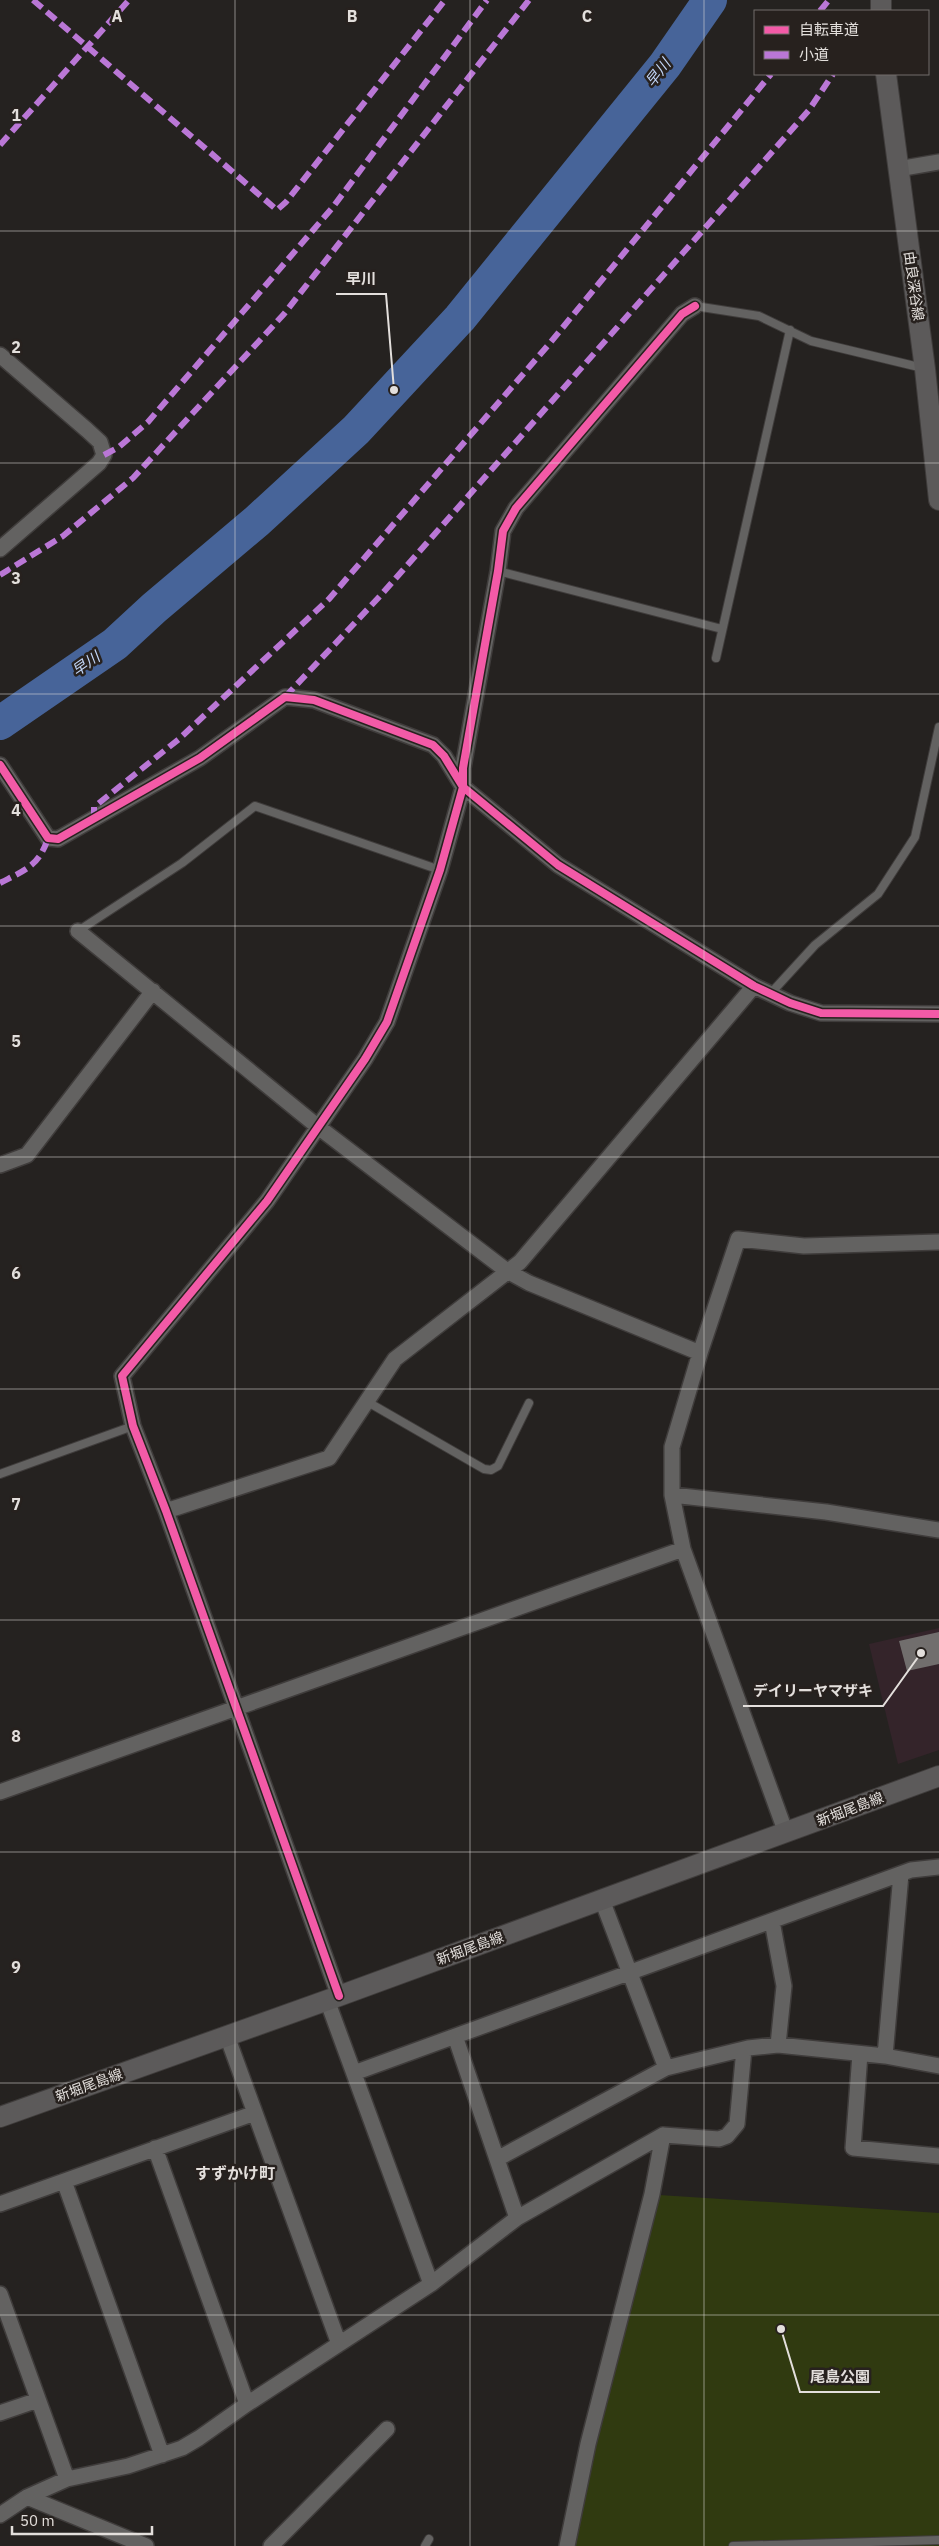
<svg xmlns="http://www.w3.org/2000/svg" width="939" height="2546" font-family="'IBM Plex Sans','Noto Sans JP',sans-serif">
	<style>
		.commercial { fill: #34242a }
		.green { fill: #303a10 }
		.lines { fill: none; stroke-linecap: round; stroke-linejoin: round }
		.river { stroke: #476499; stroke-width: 34 }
		.building { fill: #716e6d }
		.lane-casing { stroke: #3f3c3b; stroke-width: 10 }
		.street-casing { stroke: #3f3c3b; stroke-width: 18 }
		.secondary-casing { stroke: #3f3c3b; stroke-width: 22 }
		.lane { stroke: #636261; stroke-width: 8 }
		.street { stroke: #636261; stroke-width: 15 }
		.secondary { stroke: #5c5a5a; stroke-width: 20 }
		.quiet { stroke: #ba77d6; stroke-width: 6; stroke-dasharray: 12 6; stroke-linecap: butt }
		.cycleway-casing { stroke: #27211e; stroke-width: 11 }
		.cycleway { stroke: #f35aa7; stroke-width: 8 }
		.grid { fill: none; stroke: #e3dfdc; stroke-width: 1; stroke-opacity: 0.55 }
		.labels { text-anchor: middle; stroke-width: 5; stroke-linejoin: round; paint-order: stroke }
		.street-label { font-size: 14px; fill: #e3dfdc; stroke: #27211e }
		.water-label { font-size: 15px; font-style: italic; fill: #c4d8fa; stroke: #27211e }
		.quarter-label { font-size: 16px; font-weight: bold; fill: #e3dfdc; stroke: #27211e }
		.grid-label { font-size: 16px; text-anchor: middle; font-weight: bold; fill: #e3dfdc; stroke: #27211e; stroke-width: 5; stroke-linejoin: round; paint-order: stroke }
		.leader { fill: none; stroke: #e3dfdc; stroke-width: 2 }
		.callout-dot { fill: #e3dfdc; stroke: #27211e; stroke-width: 2 }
		.callout-label { font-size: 15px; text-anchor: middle; font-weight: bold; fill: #e3dfdc; stroke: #27211e; stroke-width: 5; stroke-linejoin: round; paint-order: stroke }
	</style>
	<rect width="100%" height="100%" fill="#252220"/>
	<path class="commercial" d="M939,1628V1750L898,1764L869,1644Z"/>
	<path class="green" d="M659,2195L939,2213V2546H573L594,2446Z"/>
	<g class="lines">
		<path class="river" d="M0,723L115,644L154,608L257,521L356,430L460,318L665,65L710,0"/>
	</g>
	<path class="building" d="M939,1632V1664L907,1671L899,1641Z"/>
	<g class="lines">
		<defs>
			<path id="lane" d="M695,306L759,316L811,341L923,368
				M498,571L722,629
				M716,658L790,330
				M78,931L182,863L255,806L440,870
				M771,993L815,945L878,894L915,837L939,727
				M366,1401L484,1469L491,1470L498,1466L529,1403
				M0,1474L133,1426
				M425,2546L429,2539
				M733,2546L939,2540"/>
			<path id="street" d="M898,169L939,162
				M0,355L87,430L100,442L104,455L99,463L0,549
				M0,765L48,838L58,839L200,758L285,697L314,700L433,745L444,756L463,787L558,865L754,986L790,1003L821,1013L939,1014
				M78,931L317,1126L507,1271L529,1283L700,1353
				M0,1165L27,1155L153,991
				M672,1495L826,1512L939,1530
				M166,1511L329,1458L395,1359L520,1262L754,986
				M0,1792L683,1549
				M786,1833L683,1549L672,1495V1447L700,1353L738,1239L804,1246L939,1242
				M602,1900L666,2068
				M772,1921L784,1986L778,2045
				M339,1996L166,1511L133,1426L122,1376L267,1201L365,1059L387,1022L440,870L463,787V768L498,571L503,531L516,508L682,314L695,306
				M327,2000L431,2284
				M227,2036L339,2344
				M455,2036L517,2218
				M860,2054L853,2148L939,2156
				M885,2056L901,1874
				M354,2073L911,1870L939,1867
				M155,2148L247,2404
				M497,2159L666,2068L748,2048L778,2045L885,2056L939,2066
				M64,2181L162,2455
				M0,2204L255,2113
				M0,2294L67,2479
				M0,2413L38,2400
				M27,2497L146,2546
				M0,2515L27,2497L67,2479L128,2466L182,2448L199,2438L247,2404L431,2284L517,2218L663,2135L719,2139L727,2136L737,2124L744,2049
				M271,2546L387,2429
				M567,2546L588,2444L652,2194L663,2135"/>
			<path id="secondary" d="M881,11V0
				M886,74L925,369L939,500
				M0,2117L339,1996L939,1776"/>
		</defs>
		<use href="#lane" class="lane-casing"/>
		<use href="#street" class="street-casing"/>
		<use href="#secondary" class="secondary-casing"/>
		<use href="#lane" class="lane"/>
		<use href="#street" class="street"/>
		<use href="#secondary" class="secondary"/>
		<path class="quiet" d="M33,0L277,210L286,202L445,0
			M820,11L829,0
			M0,145L129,0
			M104,455L119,447L148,422L333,207L487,0
			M0,575L63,536L133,478L284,314L529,0
			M285,697L381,595L809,110L833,74
			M94,819V807L179,739L329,599L550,343L771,74
			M0,883C25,870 39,866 48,838"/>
		<defs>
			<path id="cycleway" d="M0,765L48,838L58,839L200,758L285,697L314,700L433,745L444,756L463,787L558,865L754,986L790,1003L821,1013L939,1014
				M339,1996L166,1511L133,1426L122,1376L267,1201L365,1059L387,1022L440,870L463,787V768L498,571L503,531L516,508L682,314L695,306"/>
		</defs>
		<use href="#cycleway" class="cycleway-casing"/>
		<use href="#cycleway" class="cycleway"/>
	</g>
	<path class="grid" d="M235,0V2546M470,0V2546M704,0V2546M0,231H939M0,463H939M0,694H939M0,926H939M0,1157H939M0,1389H939M0,1620H939M0,1852H939M0,2083H939M0,2315H939"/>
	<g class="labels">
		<g class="street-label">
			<text transform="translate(914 286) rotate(82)" y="5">由良深谷線</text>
			<text transform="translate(850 1809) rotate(-21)" y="5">新堀尾島線</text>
			<text transform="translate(470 1948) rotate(-20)" y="5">新堀尾島線</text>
			<text transform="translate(89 2085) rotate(-20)" y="5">新堀尾島線</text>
		</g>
		<g class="water-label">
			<text transform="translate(658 73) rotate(-52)" y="5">早川</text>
			<text transform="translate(86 664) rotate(-35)" y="5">早川</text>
		</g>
		<g class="quarter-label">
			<text x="235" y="2179">すずかけ町</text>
		</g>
	</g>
	<g class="grid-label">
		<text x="117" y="22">A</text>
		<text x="352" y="22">B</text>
		<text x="587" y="22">C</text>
		<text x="16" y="121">1</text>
		<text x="16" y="353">2</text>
		<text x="16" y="584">3</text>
		<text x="16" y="816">4</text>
		<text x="16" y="1047">5</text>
		<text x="16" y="1279">6</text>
		<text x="16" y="1510">7</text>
		<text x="16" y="1742">8</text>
		<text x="16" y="1973">9</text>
	</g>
	<path class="leader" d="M394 390L386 294H336M921 1653L883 1706H743M781 2329L800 2392H880"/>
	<g class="callout-dot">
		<circle cx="394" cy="390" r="5"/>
		<circle cx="921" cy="1653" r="5"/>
		<circle cx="781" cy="2329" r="5"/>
	</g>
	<g class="callout-label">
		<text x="361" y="284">早川</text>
		<text x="813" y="1696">デイリーヤマザキ</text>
		<text x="840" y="2382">尾島公園</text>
	</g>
	<rect x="754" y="10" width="175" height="65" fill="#27211e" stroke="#726d6a"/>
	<rect x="764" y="26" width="25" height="8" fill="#f35aa7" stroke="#726d6a"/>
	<text x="799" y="35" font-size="15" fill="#e3dfdc">自転車道</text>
	<rect x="764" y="51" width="25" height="8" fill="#ba77d6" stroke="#726d6a"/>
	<text x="799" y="60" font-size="15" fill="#e3dfdc">小道</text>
	<path d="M12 2526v8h140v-8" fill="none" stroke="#e3dfdc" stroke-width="2.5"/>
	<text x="20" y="2526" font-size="15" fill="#e3dfdc" stroke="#27211e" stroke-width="4" paint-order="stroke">50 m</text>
</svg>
